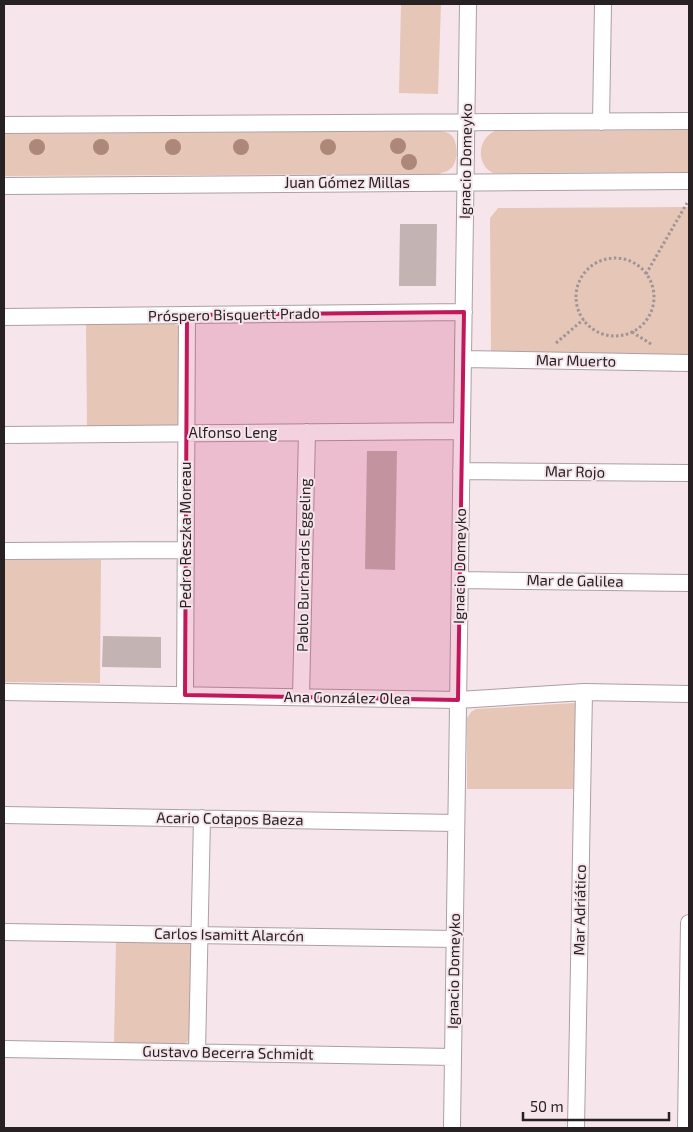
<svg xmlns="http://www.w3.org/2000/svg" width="693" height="1132" font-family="'Exo 2',sans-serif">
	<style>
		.green { fill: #e5c6b7 }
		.building { fill: #c3b3b2 }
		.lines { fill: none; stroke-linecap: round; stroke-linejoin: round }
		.street-casing { stroke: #ad9fa4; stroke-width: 18 }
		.path { stroke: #a09498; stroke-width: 3; stroke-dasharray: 2.5 2.5; stroke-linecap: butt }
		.street { stroke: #fff; stroke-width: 16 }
		.tree { fill: #ad8777 }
		.marked { fill: #c2185b; fill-opacity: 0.2; stroke: #c2185b; stroke-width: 4; stroke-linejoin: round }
		.labels { text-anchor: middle; stroke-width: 4; stroke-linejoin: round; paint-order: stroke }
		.street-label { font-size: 15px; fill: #272123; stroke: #f6e6ec }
	</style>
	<rect width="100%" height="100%" fill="#f6e6ec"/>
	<path class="green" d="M401,4H441L438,94L399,93Z
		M689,130V172L493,173C475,164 478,138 495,131Z
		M439,131C444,132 448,132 451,135C458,141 458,159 453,166C450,171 444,172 439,174L4,176V134Z
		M689,207V356L491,354L490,218L498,208Z
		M86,324H174L179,326L180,426L87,428Z
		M4,559L101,560L100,683L4,682Z
		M574,703L577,705V789H467V718L471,712L476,709Z
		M116,938L190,942L193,947L191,1038L183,1046L114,1044Z"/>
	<path class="building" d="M400,224H437L436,286H399Z
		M367,451H397L395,570L365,569Z
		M103,636L161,637V668L102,667Z"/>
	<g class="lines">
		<defs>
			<path id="street" d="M601,122L603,4
				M4,125L689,121
				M4,186L689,181
				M4,317L464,312
				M463,359L689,363
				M4,435L462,431
				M461,471L689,473
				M4,551L185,550
				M460,580L689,583
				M4,692L458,700L584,692L689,694
				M185,695L187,315
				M301,697L307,432
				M4,815L456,823
				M4,932L455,939
				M4,1049L453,1057
				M197,1052L202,818
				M452,1128L468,4
				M576,1128L584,692
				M686,1128L689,923"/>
		</defs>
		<use href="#street" class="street-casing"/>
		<path class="path" d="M576 297a39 39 0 1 1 78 0a39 39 0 1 1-78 0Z
			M646,274L687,203
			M632,332L651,344
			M556,343L584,319"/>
		<use href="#street" class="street"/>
	</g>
	<g class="tree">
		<circle cx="398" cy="146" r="8"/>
		<circle cx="37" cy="147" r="8"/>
		<circle cx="101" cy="147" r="8"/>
		<circle cx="173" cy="147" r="8"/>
		<circle cx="241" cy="147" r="8"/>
		<circle cx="328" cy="147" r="8"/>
		<circle cx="409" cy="162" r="8"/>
	</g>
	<path class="marked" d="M464,312L458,700L185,695L187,315Z"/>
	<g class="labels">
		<g class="street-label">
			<text transform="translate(466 161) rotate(-89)" y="5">Ignacio Domeyko</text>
			<text x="347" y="188">Juan Gómez Millas</text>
			<text transform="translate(234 315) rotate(-1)" y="5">Próspero Bisquertt Prado</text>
			<text transform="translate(576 361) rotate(1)" y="5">Mar Muerto</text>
			<text x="233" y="438">Alfonso Leng</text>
			<text transform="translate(575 472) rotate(1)" y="5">Mar Rojo</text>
			<text transform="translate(186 535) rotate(-90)" y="5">Pedro Reszka Moreau</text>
			<text transform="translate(304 565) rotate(-89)" y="5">Pablo Burchards Eggeling</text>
			<text transform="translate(460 566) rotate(-89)" y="5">Ignacio Domeyko</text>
			<text transform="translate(575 581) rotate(1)" y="5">Mar de Galilea</text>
			<text transform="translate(347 698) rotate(1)" y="5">Ana González Olea</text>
			<text transform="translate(230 819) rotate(1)" y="5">Acario Cotapos Baeza</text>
			<text transform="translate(580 910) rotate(-89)" y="5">Mar Adriático</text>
			<text transform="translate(229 935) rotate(1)" y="5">Carlos Isamitt Alarcón</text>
			<text transform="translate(454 971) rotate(-89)" y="5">Ignacio Domeyko</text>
			<text transform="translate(228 1053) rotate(1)" y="5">Gustavo Becerra Schmidt</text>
		</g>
	</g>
	<rect width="693" height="1132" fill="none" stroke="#272123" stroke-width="10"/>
	<path d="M523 1112v8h146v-8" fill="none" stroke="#272123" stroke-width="2.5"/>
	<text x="530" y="1112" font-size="15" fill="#272123" stroke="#f6e6ec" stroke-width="4" paint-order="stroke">50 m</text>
</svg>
